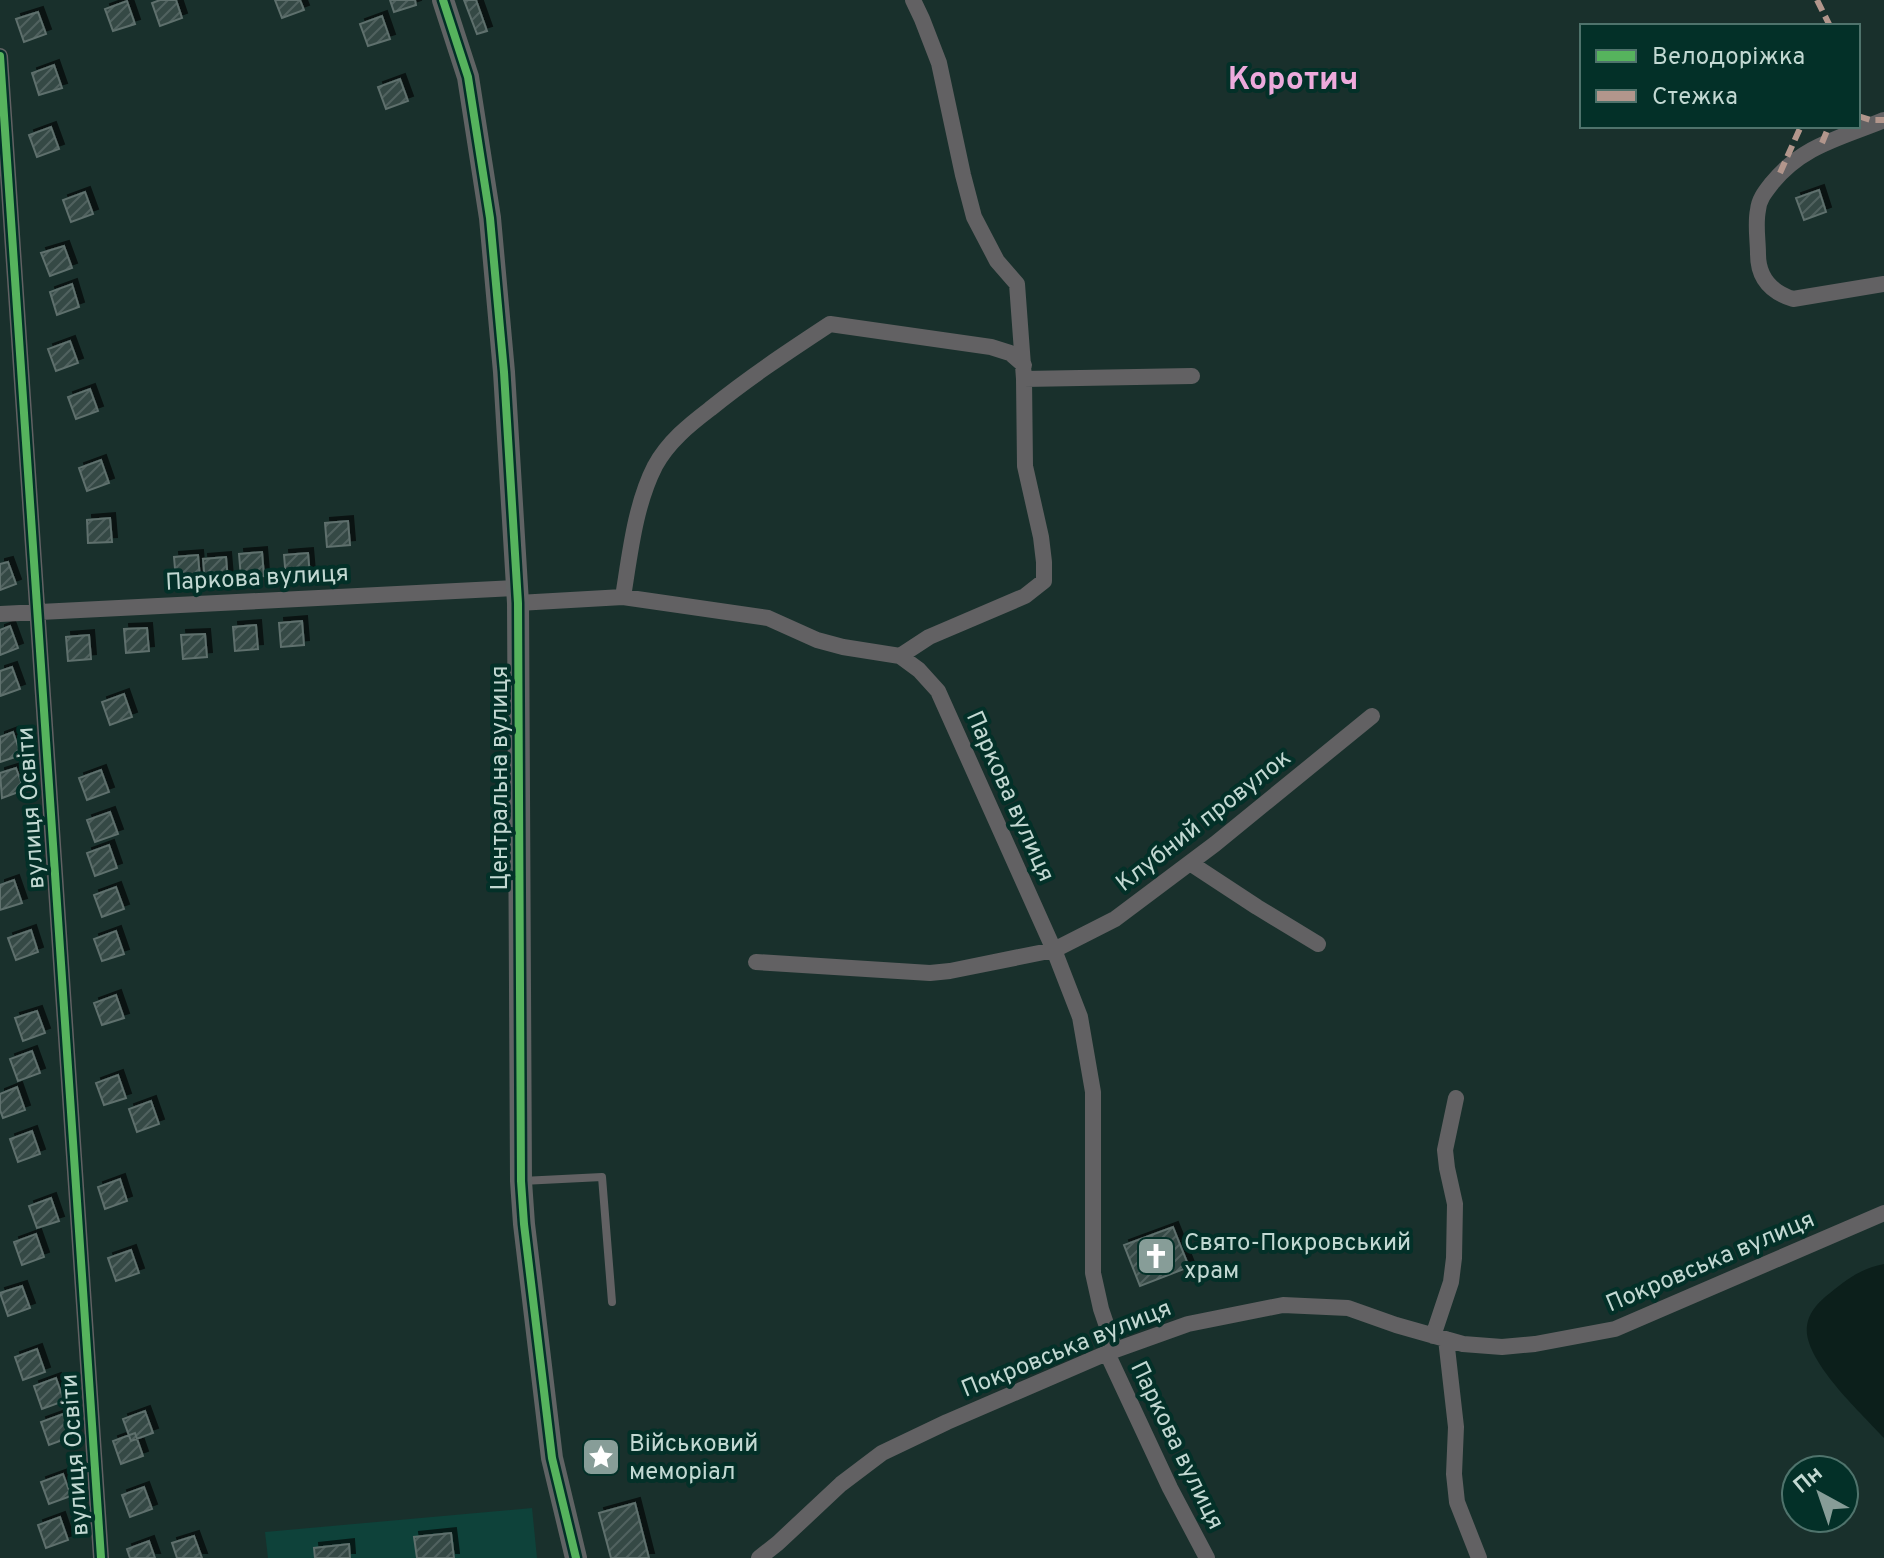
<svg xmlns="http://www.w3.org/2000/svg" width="1884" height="1558" font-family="Overpass,sans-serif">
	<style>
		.built { fill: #0e423a }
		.water { fill: #0c1f1b }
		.building { fill: url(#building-hatch); stroke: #5e706d; stroke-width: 2; filter: url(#shadow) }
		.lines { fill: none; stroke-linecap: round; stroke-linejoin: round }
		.lane { stroke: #626163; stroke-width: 8 }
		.street { stroke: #626163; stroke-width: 16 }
		.secondary { stroke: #606364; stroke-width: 22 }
		.quiet { stroke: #b2968c; stroke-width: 6; stroke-dasharray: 12 6; stroke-linecap: butt }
		.cycleway-casing { stroke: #033028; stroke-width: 13 }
		.cycleway { stroke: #56b35d; stroke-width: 8 }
		.labels { text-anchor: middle; stroke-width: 8; stroke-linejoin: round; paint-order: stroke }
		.street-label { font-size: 24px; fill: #c2d8d2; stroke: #033028 }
		.poi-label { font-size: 24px; fill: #c2d8d2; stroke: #033028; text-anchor: start }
		.district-label { font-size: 32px; font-weight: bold; fill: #ecaadc; stroke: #033028 }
	</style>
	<defs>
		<pattern id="building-hatch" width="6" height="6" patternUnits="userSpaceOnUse" patternTransform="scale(2)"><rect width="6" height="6" fill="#364945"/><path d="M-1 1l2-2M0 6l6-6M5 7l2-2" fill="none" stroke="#51625f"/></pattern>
		<filter id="shadow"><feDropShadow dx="5" dy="-5" stdDeviation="0" flood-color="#0009"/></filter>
	</defs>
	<rect width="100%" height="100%" fill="#19302c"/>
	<path class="built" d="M532,1508L537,1558H268L265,1532Z"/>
	<path class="water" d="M1884,1264V1438C1862,1414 1811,1367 1807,1334C1805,1316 1817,1303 1830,1293C1847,1279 1862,1268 1884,1264Z"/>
	<path class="building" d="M160,0H176L182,18L160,26L152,3Z
		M275,0H300L304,10L282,18Z
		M390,0H415L416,5L394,12Z
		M464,0H476L487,31L477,34Z
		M127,1L135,24L113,31L105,9Z
		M38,12L46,34L24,42L16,19Z
		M382,16L390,39L368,46L360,24Z
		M54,65L62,88L39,95L32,73Z
		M400,79L408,101L386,109L378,87Z
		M51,127L59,149L37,157L29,135Z
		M1819,190L1826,212L1804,220L1796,198Z
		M85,192L93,214L71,222L63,200Z
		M64,246L72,268L50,276L41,253Z
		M72,284L79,307L57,315L50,292Z
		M70,341L78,363L56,371L48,349Z
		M90,389L98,411L76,419L68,397Z
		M101,460L109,483L87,491L79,468Z
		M110,518L112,542L88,543L87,520Z
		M348,521L350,545L327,547L325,523Z
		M262,552L264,576L241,578L239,554Z
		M308,553L310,576L286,578L284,555Z
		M198,555L200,578L176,580L174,557Z
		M226,557L228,581L205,583L203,559Z
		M8,562L16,584L0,590V564Z
		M302,621L304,645L281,647L279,623Z
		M256,625L258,649L235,651L233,627Z
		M10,626L18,648L0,655V630Z
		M147,628L149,651L126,653L124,629Z
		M205,634L207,657L183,659L181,635Z
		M89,635L91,659L68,661L66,637Z
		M12,667L20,689L0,696V671Z
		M124,694L132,717L110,725L102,702Z
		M13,732L21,755L0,762V737Z
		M16,768L24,790L2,798L0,773Z
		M101,770L109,792L87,800L79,778Z
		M110,812L118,834L95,842L87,820Z
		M109,845L117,868L95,876L87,853Z
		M14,880L22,903L0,910V885Z
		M116,887L124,909L102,917L94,895Z
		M31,930L38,952L16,960L8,938Z
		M116,931L124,954L102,961L94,939Z
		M116,995L124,1018L102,1025L94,1003Z
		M37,1011L45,1033L23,1041L15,1018Z
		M32,1051L40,1073L18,1081L10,1059Z
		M118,1075L126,1098L104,1105L96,1083Z
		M17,1087L25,1110L3,1118L0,1110V1094Z
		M151,1101L159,1124L137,1132L129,1109Z
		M32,1131L40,1154L18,1162L10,1139Z
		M120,1179L127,1201L105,1209L98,1187Z
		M51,1198L59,1221L37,1228L29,1206Z
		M1173,1227L1189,1267L1140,1286L1124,1245Z
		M36,1234L44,1257L22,1265L14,1242Z
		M131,1250L139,1273L116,1281L108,1258Z
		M22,1286L30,1308L8,1316L0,1293Z
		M37,1349L45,1372L23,1380L15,1357Z
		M56,1378L64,1401L42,1409L34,1386Z
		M145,1411L153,1433L131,1441L123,1419Z
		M63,1414L71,1437L49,1445L41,1422Z
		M135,1433L143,1456L121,1464L113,1441Z
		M63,1474L71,1496L49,1504L41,1482Z
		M144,1487L152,1509L130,1517L122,1495Z
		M635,1503L649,1558H611L599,1513Z
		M60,1517L68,1540L46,1548L38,1525Z
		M451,1533L454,1558H417L414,1537Z
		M194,1536L202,1558H177L172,1543Z
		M149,1541L155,1558H130L127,1549Z
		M349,1544L350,1558H315L314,1548Z"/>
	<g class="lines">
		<path class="lane" d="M522,1181L602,1177L612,1302"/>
		<path class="street" d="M0,56L101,1558
			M1884,120C1841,138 1803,145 1772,183C1765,192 1759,199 1758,210C1755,224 1758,240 1758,254C1758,278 1771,292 1793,299L1884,284
			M1024,379L1192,376
			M623,597C630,554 635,505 655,466C668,442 689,425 710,409C748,378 789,351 830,324L991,347L1010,353L1024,365
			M518,603L623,597L768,618L817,640L843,647L900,656L919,670L938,691L1054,950L1080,1017L1093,1092V1273L1101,1309L1115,1350
			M0,614L517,588
			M900,656L929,637L1025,596L1044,581V562L1041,537L1025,466L1024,379L1017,284L997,261L974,217L963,175L939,63L922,19L913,0
			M1190,863L1257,907L1318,944
			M756,962L930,973L950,971L1054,950L1115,919L1215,844L1372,716
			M1433,1336L1451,1282L1454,1258L1455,1204L1447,1168L1445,1150L1456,1098
			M1446,1339L1456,1427L1454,1474L1457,1502L1479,1558
			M1107,1353L1170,1488L1207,1558
			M759,1558L778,1543L841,1484L882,1453L947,1422L1107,1353L1188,1324L1283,1305L1348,1308L1396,1325L1463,1344L1502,1347L1535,1344L1615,1329L1884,1213"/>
		<path class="secondary" d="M443,0L468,77L490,218L504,372L518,603L521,1181L524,1224L552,1458L576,1558"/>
		<path class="quiet" d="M1817,0L1830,26
			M1858,116L1871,120H1884
			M1822,143L1829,126
			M1780,173L1801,126"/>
		<defs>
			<path id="cycleway" d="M443,0L468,77L490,218L504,372L518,603L521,1181L524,1224L552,1458L576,1558
				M0,56L101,1558"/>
		</defs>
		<use href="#cycleway" class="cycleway-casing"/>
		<use href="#cycleway" class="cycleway"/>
	</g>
	<defs>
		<symbol id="church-square" viewBox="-11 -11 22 22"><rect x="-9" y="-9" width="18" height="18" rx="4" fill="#879d98" stroke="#033028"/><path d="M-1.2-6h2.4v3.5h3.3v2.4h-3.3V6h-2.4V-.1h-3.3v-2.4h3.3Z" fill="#fff"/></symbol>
		<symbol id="sight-square" viewBox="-11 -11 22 22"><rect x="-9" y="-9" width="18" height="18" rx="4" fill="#879d98" stroke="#033028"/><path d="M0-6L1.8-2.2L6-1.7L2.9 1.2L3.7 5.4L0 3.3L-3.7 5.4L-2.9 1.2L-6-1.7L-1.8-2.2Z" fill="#fff"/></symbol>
	</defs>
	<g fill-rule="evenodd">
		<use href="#church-square" x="1134" y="1234" width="44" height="44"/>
		<use href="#sight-square" x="579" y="1435" width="44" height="44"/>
	</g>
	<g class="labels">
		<g class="street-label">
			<text transform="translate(257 577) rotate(-3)" y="8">Паркова вулиця</text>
			<text transform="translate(499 778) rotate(-90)" y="8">Центральна вулиця</text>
			<text transform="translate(1011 796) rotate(66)" y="8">Паркова вулиця</text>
			<text transform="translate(30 808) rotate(-94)" y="8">вулиця Освіти</text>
			<text transform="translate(1203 820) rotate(-38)" y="8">Клубний провулок</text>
			<text transform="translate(1710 1261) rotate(-23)" y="8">Покровська вулиця</text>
			<text transform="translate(1066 1348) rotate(-22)" y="8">Покровська вулиця</text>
			<text transform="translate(1178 1445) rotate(64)" y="8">Паркова вулиця</text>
			<text transform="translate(74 1455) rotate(-94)" y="8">вулиця Освіти</text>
		</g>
		<g class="poi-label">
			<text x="1184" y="1250">Свято-Покровський<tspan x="1184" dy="28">храм</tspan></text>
			<text x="629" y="1451">Військовий<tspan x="629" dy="28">меморіал</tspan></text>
		</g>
		<g class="district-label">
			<text x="1293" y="89">Коротич</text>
		</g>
	</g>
	<rect x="1580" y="24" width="280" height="104" fill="#033028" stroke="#4f736c" stroke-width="2"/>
	<rect x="1596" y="50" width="40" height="12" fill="#56b35d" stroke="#4f736c" stroke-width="2"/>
	<text x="1652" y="64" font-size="24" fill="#c2d8d2">Велодоріжка</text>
	<rect x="1596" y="90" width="40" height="12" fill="#b2968c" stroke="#4f736c" stroke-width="2"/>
	<text x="1652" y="104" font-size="24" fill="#c2d8d2">Стежка</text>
	<g transform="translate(1820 1494) rotate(320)"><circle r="38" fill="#033028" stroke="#4f736c" stroke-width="2"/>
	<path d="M0-6L14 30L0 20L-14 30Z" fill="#879d98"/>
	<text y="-12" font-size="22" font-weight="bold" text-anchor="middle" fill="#c2d8d2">Пн</text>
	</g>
</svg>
